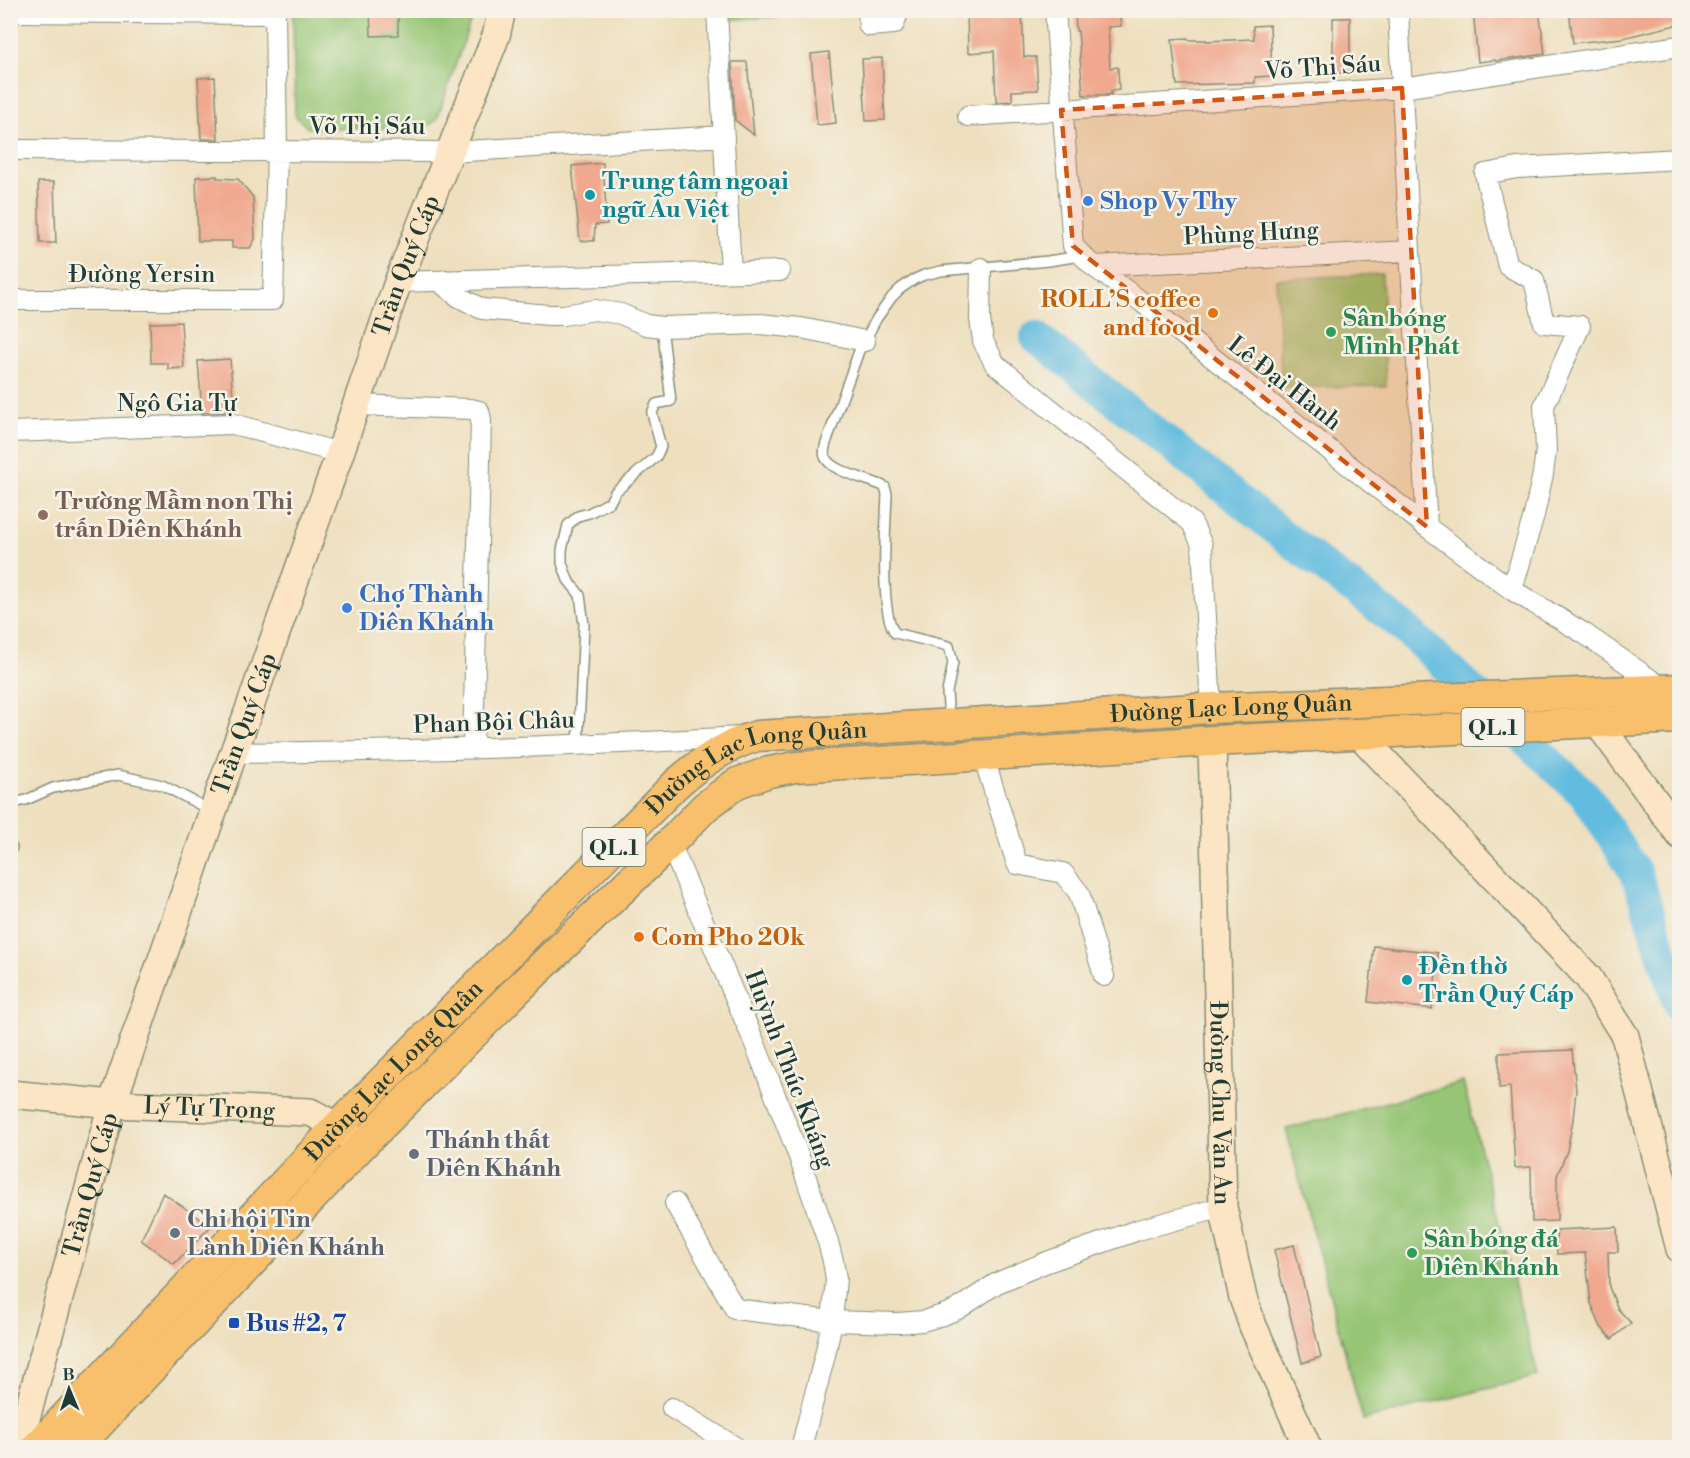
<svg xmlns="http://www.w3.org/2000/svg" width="1690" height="1458" font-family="'Libre Bodoni',serif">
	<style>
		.green { fill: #95c574; stroke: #5a8154; stroke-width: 1.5 }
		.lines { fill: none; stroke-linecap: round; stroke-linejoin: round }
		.river { stroke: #62bcdf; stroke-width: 32 }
		.building { fill: #f0a88e }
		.lane-casing { stroke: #868e79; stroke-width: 12 }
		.street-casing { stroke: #868e79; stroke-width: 22 }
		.secondary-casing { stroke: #868e79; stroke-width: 30 }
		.primary-casing { stroke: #868e79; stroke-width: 33 }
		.lane { stroke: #fff; stroke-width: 9 }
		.street { stroke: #fff; stroke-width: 20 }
		.secondary { stroke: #fce5c4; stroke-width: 27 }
		.primary { stroke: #f8bf6c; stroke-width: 30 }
		.marked { fill: #d45610; fill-opacity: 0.2; stroke: #d45610; stroke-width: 4.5; stroke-dasharray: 12 8; stroke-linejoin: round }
		.culture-dot { fill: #0f9aa8; stroke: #f7f3e8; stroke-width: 2 }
		.shop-dot { fill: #3f7fe0; stroke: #f7f3e8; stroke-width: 2 }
		.food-dot { fill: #e8710a; stroke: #f7f3e8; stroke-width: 2 }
		.leisure-dot { fill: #2e9e5b; stroke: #f7f3e8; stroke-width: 2 }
		.education-dot { fill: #8d6e63; stroke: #f7f3e8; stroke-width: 2 }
		.worship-dot { fill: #6b7280; stroke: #f7f3e8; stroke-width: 2 }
		.transit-dot { fill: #1a4fb4; stroke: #f7f3e8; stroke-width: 2 }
		.labels { text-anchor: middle; stroke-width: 5; stroke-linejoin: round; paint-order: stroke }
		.shield { fill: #f7f3e8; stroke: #60746a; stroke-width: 1.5 }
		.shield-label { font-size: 22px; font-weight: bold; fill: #1f3d34 }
		.street-label { font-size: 24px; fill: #1f3d34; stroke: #f7f3e8 }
		.culture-label { font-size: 24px; font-weight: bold; fill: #0d838f; stroke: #f7f3e8; text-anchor: start }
		.shop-label { font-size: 24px; font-weight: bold; fill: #366cbe; stroke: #f7f3e8; text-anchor: start }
		.food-label { font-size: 24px; font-weight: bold; fill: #c56008; stroke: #f7f3e8; text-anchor: end }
		.leisure-label { font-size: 24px; font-weight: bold; fill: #27864d; stroke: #f7f3e8; text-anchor: start }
		.education-label { font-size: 24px; font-weight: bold; fill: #785e54; stroke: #f7f3e8; text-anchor: start }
		.worship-label { font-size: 24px; font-weight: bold; fill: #5b616d; stroke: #f7f3e8; text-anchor: start }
		.transit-label { font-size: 24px; font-weight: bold; fill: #164399; stroke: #f7f3e8; text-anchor: start }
	</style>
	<rect width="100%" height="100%" fill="#f7f3e8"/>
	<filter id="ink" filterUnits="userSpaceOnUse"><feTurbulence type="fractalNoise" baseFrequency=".0167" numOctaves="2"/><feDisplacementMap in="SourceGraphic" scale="12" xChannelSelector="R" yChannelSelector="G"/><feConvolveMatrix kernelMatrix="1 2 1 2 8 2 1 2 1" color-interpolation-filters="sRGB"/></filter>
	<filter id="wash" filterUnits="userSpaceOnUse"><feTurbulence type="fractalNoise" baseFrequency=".008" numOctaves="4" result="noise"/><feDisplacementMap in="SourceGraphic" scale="24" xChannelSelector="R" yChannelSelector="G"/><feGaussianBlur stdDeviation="1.35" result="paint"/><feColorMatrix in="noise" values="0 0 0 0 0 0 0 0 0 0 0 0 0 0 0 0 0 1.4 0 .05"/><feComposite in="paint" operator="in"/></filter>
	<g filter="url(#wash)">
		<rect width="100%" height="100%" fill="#eedfbe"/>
		<path class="green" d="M293,11H474L437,119L425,128H308L295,116Z
			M724,11H783V16L725,20Z
			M1382,274L1386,386L1282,388L1276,279Z
			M1463,1082L1538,1376L1363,1420L1286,1129Z"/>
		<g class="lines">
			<path class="river" d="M1036,337L1294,544L1401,625L1586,796L1636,873L1680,1007"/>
		</g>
		<g id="blocks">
			<path class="building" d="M370,10H398V35L371,36Z
				M967,10H1022L1024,57H1036L1038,90L1012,91V101L996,102L994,51L968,53Z
				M1075,10H1119L1121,26L1108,27L1110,68L1118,67L1119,90L1111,91V95H1083L1078,31H1076Z
				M1473,10H1539L1545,54L1496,61L1495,60L1478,62Z
				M1569,10H1680V24L1623,38L1573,43Z
				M1333,18H1350V73H1333Z
				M1270,25L1272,76L1255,77V83L1177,85L1172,39L1188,38V40H1206V41L1254,39L1253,26Z
				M829,52L836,123L817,125L811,54Z
				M882,58L885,120L866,121L862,59Z
				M732,62H747L754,135L735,120Z
				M215,77L218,139H201L198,78Z
				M603,163L607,224L595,225L594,241H580L572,166Z
				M217,176V178L238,179L253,197L255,239L250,248H232V241H198L196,177Z
				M38,182H54L56,243H40Z
				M181,322L184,368L168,369V363H151L150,323Z
				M230,359L234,412L202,413L198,361Z
				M1374,946L1438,953L1432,1009L1368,1002Z
				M1572,1050L1576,1090L1573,1120L1567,1151L1557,1176V1221L1532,1222L1531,1167L1515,1168L1510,1087L1499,1088V1053Z
				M163,1193L211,1226L174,1264L141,1240Z
				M1617,1227L1618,1252H1608L1609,1287L1618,1309L1631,1323L1612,1339L1601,1327L1591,1303L1585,1253L1557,1254L1556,1230Z
				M1294,1245L1321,1357L1302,1363L1274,1250Z"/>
		</g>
	</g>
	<g filter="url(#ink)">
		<use href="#blocks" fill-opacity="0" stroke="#868e79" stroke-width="1.5"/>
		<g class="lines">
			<defs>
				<path id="lane" d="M949,721L947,692L953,663L949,646L895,633C879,612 886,524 887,494L885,487C871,479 832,473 825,457C823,452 825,447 826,443L859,351L877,318L892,297L900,289L913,280L924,275L941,271L1048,261L1081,256
					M578,745L584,625L580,595L568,580L562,563V550L568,525L578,516L589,513L610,502L615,492L656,457L661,447L652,413L656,404L671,401L662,327
					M10,804L26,800L53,788L118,775L162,785L210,810
					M10,848H12"/>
				<path id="street" d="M717,10L731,272
					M867,10L869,26L894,24L899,10
					M1055,10L1073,246L1093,266L1142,302L1427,527L1512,590L1585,634L1664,689
					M1398,10L1410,251L1427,527
					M10,12L275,14
					M968,116L1402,88L1680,46
					M10,150L450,152L724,136
					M1093,266L1410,251
					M981,268L980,319L983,341L995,364L1192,523L1202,545L1211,708
					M445,280V286L459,297L482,309L549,315H563L595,310L621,314L646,325L662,327L760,324L801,328L865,341
					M398,282L780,271
					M10,300H273L277,151L275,10
					M355,405L471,409L479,411L481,420L473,749
					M10,432L233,424L340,453
					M1512,590L1534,515L1543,474L1546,450L1544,406L1580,326L1544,323L1534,280L1508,266L1485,174L1517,168L1680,159
					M233,753C402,751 571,747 740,737
					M983,755L1017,864L1063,873L1079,893L1104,976
					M670,843L755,1044L798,1154L828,1242L833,1261L836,1279L832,1321L825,1355L801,1448
					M675,1203L735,1309L832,1321L898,1323L923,1321L943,1315L958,1309L997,1283L1047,1262L1138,1230L1223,1207
					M672,1408L737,1448"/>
				<g id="secondary">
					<path d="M1597,722L1680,835"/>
					<path d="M1358,733L1588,977L1625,1036L1680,1249"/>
					<path id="s1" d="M1212,741L1223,1207L1243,1298L1253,1326L1308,1448"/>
					<path id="s2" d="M10,1094L112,1104L310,1112L338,1126L354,1140"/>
					<path id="s3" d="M18,1448L112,1104L213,811L340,453L398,282L496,36L502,10"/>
				</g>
				<g id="primary">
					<path id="s4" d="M36,1448L338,1126L676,784C701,762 726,745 757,736L1211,708L1680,689"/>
					<path d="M76,1448L361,1146L516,991L670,843L705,807L737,783L769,772L796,767L1212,741L1680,718"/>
				</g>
			</defs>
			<use href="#lane" class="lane-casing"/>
			<use href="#street" class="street-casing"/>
			<use href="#secondary" class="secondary-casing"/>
			<use href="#primary" class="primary-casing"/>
			<use href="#lane" class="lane"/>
			<use href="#street" class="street"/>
			<use href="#secondary" class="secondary"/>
			<use href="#primary" class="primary"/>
		</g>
	</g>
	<path class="marked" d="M1402,88L1427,527L1073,246L1061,110Z"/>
	<g class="culture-dot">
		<circle cx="590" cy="195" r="6"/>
		<circle cx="1407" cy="980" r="6"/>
	</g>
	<g class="shop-dot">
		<circle cx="1088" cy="201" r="6"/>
		<circle cx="347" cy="608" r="6"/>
	</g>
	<g class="food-dot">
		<circle cx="1213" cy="313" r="6"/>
		<circle cx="639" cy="937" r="6"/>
	</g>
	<g class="leisure-dot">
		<circle cx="1331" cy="332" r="6"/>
		<circle cx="1412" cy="1253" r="6"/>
	</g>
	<circle class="education-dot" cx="43" cy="515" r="6"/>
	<g class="worship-dot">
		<circle cx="414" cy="1154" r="6"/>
		<circle cx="175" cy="1233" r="6"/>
	</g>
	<rect class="transit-dot" x="228" y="1317" width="12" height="12" rx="3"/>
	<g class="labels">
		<g class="shield">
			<rect x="1461.5" y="708" width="63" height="38" rx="4.5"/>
			<rect x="582.5" y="828" width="63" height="38" rx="4.5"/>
		</g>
		<g class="shield-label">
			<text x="1493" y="735">QL.1</text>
			<text x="614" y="855">QL.1</text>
		</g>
		<g class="street-label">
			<text transform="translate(1323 67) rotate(-4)" y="8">Võ Thị Sáu</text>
			<text x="367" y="134">Võ Thị Sáu</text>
			<text transform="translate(1251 233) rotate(-3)" y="8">Phùng Hưng</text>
			<text dy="8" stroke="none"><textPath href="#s3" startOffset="1245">Trần Quý Cáp</textPath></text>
			<text x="142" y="282">Đường Yersin</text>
			<text transform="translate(1285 383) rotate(38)" y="8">Lê Đại Hành</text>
			<text x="177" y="411">Ngô Gia Tự</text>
			<text dy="8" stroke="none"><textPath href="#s4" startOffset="1492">Đường Lạc Long Quân</textPath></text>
			<text transform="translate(494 722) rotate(-2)" y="8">Phan Bội Châu</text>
			<text dy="8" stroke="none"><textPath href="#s3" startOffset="759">Trần Quý Cáp</textPath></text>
			<text dy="8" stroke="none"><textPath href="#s4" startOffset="1006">Đường Lạc Long Quân</textPath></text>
			<text transform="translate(790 1069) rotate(69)" y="8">Huỳnh Thúc Kháng</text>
			<text dy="8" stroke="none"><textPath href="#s4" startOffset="520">Đường Lạc Long Quân</textPath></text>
			<text dy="8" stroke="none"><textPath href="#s1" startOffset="362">Đường Chu Văn An</textPath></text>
			<text dy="8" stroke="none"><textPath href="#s2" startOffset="200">Lý Tự Trọng</textPath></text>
			<text dy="8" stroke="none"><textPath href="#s3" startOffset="273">Trần Quý Cáp</textPath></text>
		</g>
		<g class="culture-label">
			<text x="602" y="189">Trung tâm ngoại<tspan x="602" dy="28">ngữ Âu Việt</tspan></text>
			<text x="1419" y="974">Đền thờ<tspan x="1419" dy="28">Trần Quý Cáp</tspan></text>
		</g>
		<g class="shop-label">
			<text x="1100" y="209">Shop Vy Thy</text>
			<text x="359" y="602">Chợ Thành<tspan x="359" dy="28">Diên Khánh</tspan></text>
		</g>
		<g class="food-label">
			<text x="1201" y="307">ROLL’S coffee<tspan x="1201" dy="28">and food</tspan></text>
			<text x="651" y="945" text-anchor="start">Com Pho 20k</text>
		</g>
		<g class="leisure-label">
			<text x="1343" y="326">Sân bóng<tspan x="1343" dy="28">Minh Phát</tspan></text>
			<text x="1424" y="1247">Sân bóng đá<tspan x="1424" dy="28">Diên Khánh</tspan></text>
		</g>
		<g class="education-label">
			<text x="55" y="509">Trường Mầm non Thị<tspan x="55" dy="28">trấn Diên Khánh</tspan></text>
		</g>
		<g class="worship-label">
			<text x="426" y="1148">Thánh thất<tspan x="426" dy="28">Diên Khánh</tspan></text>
			<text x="187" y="1227">Chi hội Tin<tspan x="187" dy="28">Lành Diên Khánh</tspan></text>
		</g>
		<g class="transit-label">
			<text x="246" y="1331">Bus #2, 7</text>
		</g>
	</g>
	<rect width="1690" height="1458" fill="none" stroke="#f7f3e8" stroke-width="36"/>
	<g transform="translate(69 1389) rotate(358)" stroke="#f7f3e8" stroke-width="4.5" paint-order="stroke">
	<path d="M0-4.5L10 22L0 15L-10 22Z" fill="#1f3d34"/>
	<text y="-9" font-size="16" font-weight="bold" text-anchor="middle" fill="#1f3d34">B</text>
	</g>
</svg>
